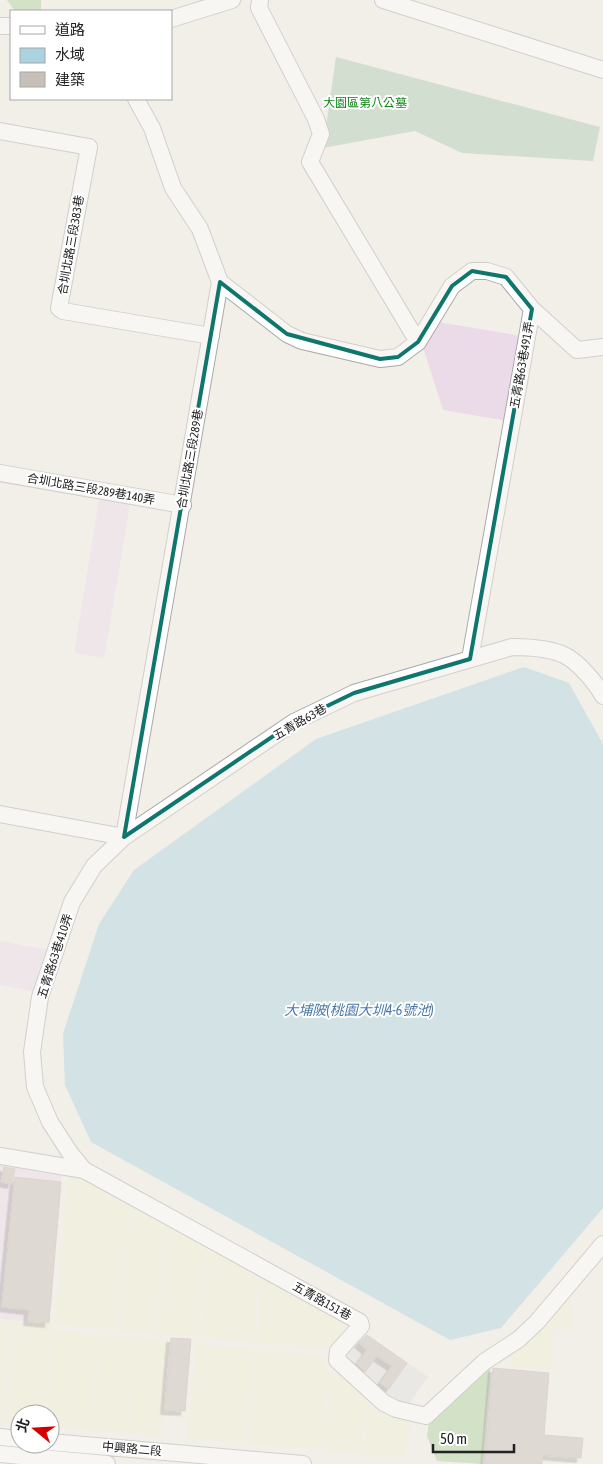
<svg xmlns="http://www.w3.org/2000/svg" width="603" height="1464" font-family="'Asap Condensed','Noto Sans TC',sans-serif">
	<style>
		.residential { fill: #e0dfdf }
		.industrial { fill: #ebdbe8 }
		.farmland { fill: #eef0d5 }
		.forest { fill: #add19e }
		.cemetery { fill: #aacbaf }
		.water { fill: #aad3df }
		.building { fill: #c7bfb8; stroke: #c4b6ab; filter: url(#shadow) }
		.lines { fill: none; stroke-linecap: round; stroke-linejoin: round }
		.minor-casing { stroke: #a9a9a9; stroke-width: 18 }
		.minor { stroke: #fff; stroke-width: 16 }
		.marked { fill: none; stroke: #0f766e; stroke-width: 4; stroke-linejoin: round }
		.labels { text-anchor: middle; stroke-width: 4; stroke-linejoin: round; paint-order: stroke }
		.park-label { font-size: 12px; fill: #0c8416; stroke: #fff }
		.street-label { font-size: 12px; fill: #222; stroke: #fff }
		.water-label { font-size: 14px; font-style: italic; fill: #4a7aab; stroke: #fff }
	</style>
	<defs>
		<filter id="shadow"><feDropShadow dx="-4.5" dy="4.5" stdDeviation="0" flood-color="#0004"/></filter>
	</defs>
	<rect width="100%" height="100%" fill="#f2efe9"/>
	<path class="residential" d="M363,1332L428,1377L409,1404L401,1405L388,1400L345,1356Z"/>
	<path class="industrial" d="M438,322L522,336L508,421L443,410L423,347Z
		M100,493L131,498L104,658L74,653Z
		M0,941L55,951L41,993L0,985Z
		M0,1163L62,1173L49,1323L0,1319Z"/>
	<path class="farmland" d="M71,1175L97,1182L130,1203L117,1330L55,1324L68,1179Z
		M132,1205L167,1224L154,1333L119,1330Z
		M169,1225L207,1244L198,1337L156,1333Z
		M209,1245L258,1271L254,1342L200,1337Z
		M260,1272L344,1318L346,1326L343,1337L331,1349L257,1343Z
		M571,1291L572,1330H553L550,1369L511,1367L513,1353L539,1325L546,1326L547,1318Z
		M0,1320L14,1322L2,1421H0Z
		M16,1322L53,1325L44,1414H20V1423L4,1422Z
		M54,1331L99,1335L89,1429L50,1426V1414H46Z
		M100,1335L135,1338L126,1432L91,1429Z
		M136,1338L168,1340L161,1436L128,1433Z
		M196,1344L255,1350L246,1443L187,1438Z
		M257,1350L319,1356L323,1361V1370L332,1373L328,1380L322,1450L248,1443Z
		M336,1366L369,1396L360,1453L324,1450L330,1380Z
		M370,1397L413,1416L403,1457L363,1454Z"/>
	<path class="forest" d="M7,0H41V11H15Z
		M491,1363L482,1464L437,1461L427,1436L429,1422Z"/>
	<path class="cemetery" d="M336,57L600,127L593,161L462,153L415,131L323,148Z"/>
	<path class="water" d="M524,667L569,683L603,744V1208L501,1328L450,1340L91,1142L65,1085L63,1034L99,924L134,870L316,739Z"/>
	<path class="building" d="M4,1167L15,1169L12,1184L1,1182Z
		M15,1177L61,1182L49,1323L28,1321L29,1310L2,1307Z
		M367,1335L407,1363L389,1389L380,1383L392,1366L377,1356L365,1372L357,1364L367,1350L359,1343Z
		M171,1338L191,1339L185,1411L165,1410Z
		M493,1368L549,1373L544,1435L583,1438L581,1458L542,1455V1464H485Z"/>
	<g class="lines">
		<defs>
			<path id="minor" d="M260,0L259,8L316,119L321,134L310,162L418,342
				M383,0L603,70
				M171,19L232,0
				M0,26H11
				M0,131L89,147L59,308L63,311L211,336
				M220,282L287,334L302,341L380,359L398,357L418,342L452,286L472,271H487L506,277L532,309L470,659
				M532,309L577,350L603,347
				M0,473L183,505
				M0,814L124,837
				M124,837L220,282L200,229L173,188L152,128L136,99
				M0,1156L84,1170L360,1322L361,1326L338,1351L337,1360L384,1403L396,1409L426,1416L484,1362L519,1339L537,1322L603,1244
				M84,1170L70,1153L50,1122L35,1087L32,1052L40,997L72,902L94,866L124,837L294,722L354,693L512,647C528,647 551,648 566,656C579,663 596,683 603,696
				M0,1437L20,1439
				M50,1442L303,1464
				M0,1454L107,1464"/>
		</defs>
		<use href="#minor" class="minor-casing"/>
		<use href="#minor" class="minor"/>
	</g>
	<path d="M0 0H603V1464H0ZM472,271L506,277L532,309L470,659L354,693L294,722L124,837L220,282L287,334L380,359L398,357L418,342L452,286Z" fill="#f2efe9" fill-opacity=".55" fill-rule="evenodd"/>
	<path class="marked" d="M472,271L506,277L532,309L470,659L354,693L294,722L124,837L220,282L287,334L380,359L398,357L418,342L452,286Z"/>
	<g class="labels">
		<g class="park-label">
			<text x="365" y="107">大園區第八公墓</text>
		</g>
		<g class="street-label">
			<text transform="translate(71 245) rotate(-80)" y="4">合圳北路三段383巷</text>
			<text transform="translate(522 365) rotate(-80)" y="4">五青路63巷491弄</text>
			<text transform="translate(190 459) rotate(-80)" y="4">合圳北路三段289巷</text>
			<text transform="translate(91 489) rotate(10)" y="4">合圳北路三段289巷140弄</text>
			<text transform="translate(300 722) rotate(-30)" y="4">五青路63巷</text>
			<text transform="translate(55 956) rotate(-72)" y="4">五青路63巷410弄</text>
			<text transform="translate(322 1301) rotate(29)" y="4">五青路151巷</text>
			<text transform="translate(132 1449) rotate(5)" y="4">中興路二段</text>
		</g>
		<g class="water-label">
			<text x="359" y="1015">大埔陂(桃園大圳4-6號池)</text>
		</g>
	</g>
	<rect x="10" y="10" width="162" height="90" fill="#ffffff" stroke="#a7a7a7"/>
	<rect x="20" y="26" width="25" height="8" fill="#ffffff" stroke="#a7a7a7"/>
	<text x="55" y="35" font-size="15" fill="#222222">道路</text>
	<rect x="20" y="48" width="25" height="15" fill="#aad3df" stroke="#a7a7a7"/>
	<text x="55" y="60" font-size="15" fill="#222222">水域</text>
	<rect x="20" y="72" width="25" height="15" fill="#c7bfb8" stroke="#a7a7a7"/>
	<text x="55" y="85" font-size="15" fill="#222222">建築</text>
	<g transform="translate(35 1429) rotate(288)"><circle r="24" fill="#ffffff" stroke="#a7a7a7"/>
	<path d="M0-4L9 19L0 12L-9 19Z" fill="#d40000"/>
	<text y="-8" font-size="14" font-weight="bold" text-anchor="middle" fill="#222222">北</text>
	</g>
	<path d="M433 1444v8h81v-8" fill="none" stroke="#222222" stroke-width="2.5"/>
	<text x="440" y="1444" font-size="15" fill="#222222" stroke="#ffffff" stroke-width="4" paint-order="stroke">50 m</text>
</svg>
